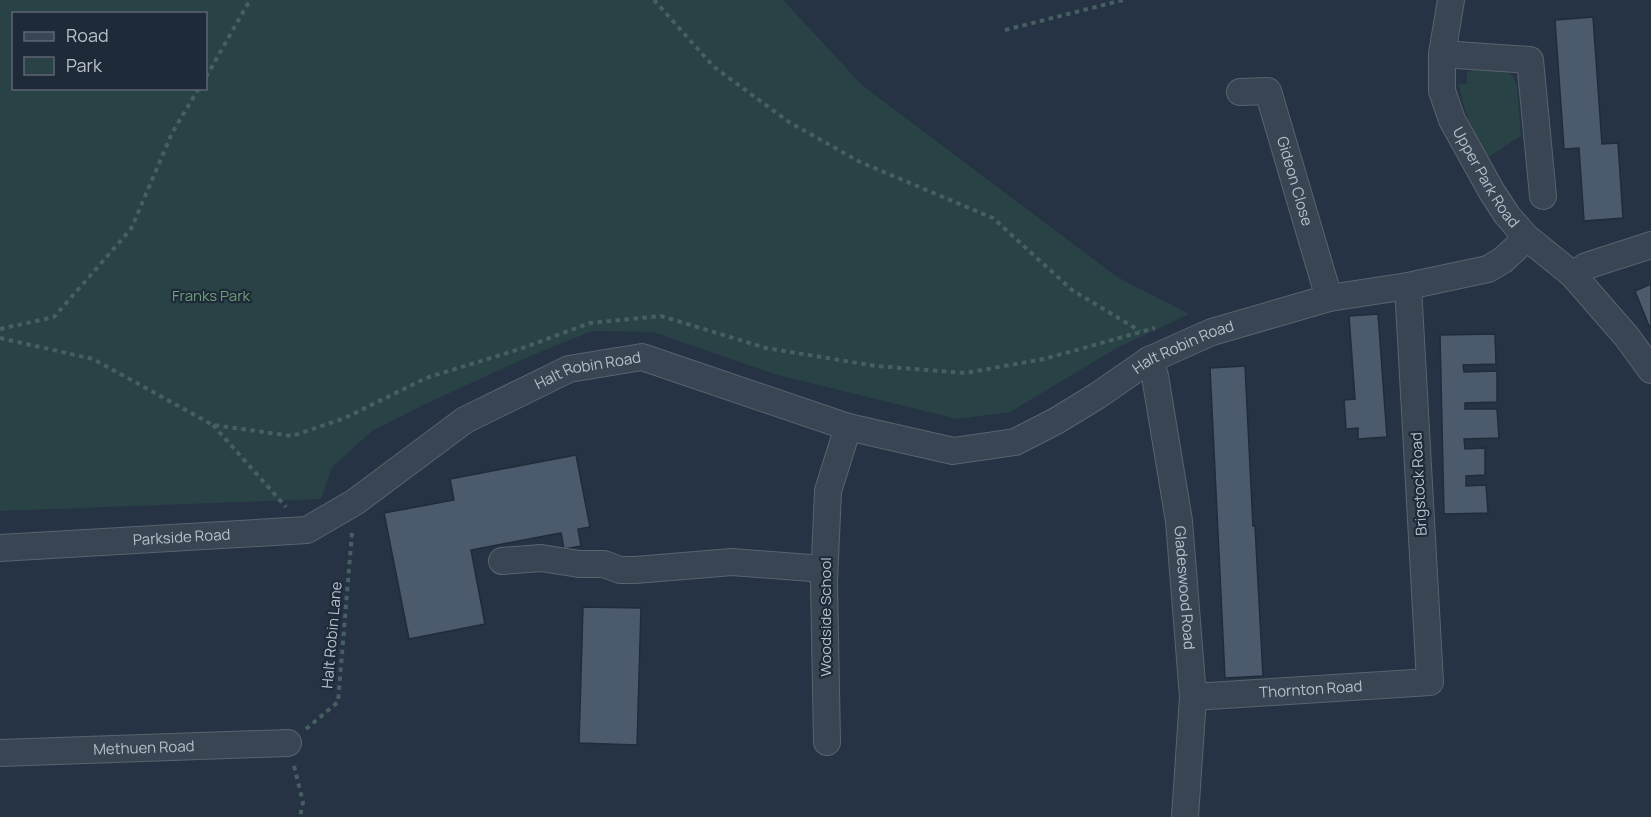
<svg xmlns="http://www.w3.org/2000/svg" width="1651" height="817" font-family="Manrope,sans-serif">
	<style>
		.green { fill: #284245; fill-rule: evenodd }
		.building { fill: #4c5a6d; stroke: #212c3a; stroke-width: 1.5 }
		.lines { fill: none; stroke-linecap: round; stroke-linejoin: round }
		.minor-casing { stroke: #596370; stroke-width: 28 }
		.path { stroke: #465f61; stroke-width: 4; stroke-dasharray: 4.5 4.5; stroke-linecap: butt }
		.minor { stroke: #3a4553; stroke-width: 26 }
		.labels { text-anchor: middle; stroke-width: 4.5; stroke-linejoin: round; paint-order: stroke }
		.street-label { font-size: 15px; fill: #b8c0cd; stroke: #1f2a39 }
		.park-label { font-size: 15px; fill: #6e9e78; stroke: #1f2a39 }
	</style>
	<rect width="100%" height="100%" fill="#263344"/>
	<path class="green" d="M0,0H783L862,85L1117,277L1189,314L1115,349L1010,412L957,419L774,374L653,332L592,331L528,357L421,406L372,431L332,467L321,499L0,511ZM14,14H206V88H14Z
		M1480,67L1503,69L1513,76L1517,86L1521,136L1487,158C1474,134 1463,111 1459,84H1467V72Z"/>
	<path class="building" d="M1593,17L1602,144L1618,143L1623,218L1584,221L1579,148L1564,149L1555,20Z
		M1651,284V326H1649L1635,291Z
		M1378,314L1387,437L1358,439V428L1346,429L1344,400L1355,399L1349,316Z
		M1495,334L1496,364L1463,365L1464,372L1497,371V402L1465,403V409H1497L1499,438L1464,439L1465,449L1485,448V475L1466,476V486L1486,485L1488,513L1444,514L1440,335Z
		M1245,366L1253,526H1255L1263,676L1225,678L1210,368Z
		M576,455L590,527L578,529L581,546L564,549L561,533L471,550L485,624L409,639L384,513L454,500L450,479Z
		M583,607L641,608L637,745L579,743Z"/>
	<g class="lines">
		<defs>
			<g id="minor">
				<path id="s1" d="M1451,0L1442,54V91L1452,120L1492,192L1507,215L1525,236L1573,275L1627,337L1651,370"/>
				<path d="M1442,54L1530,60L1543,196"/>
				<path id="s2" d="M1240,92L1268,91L1329,298"/>
				<path d="M1573,275L1586,266L1651,245"/>
				<path id="s3" d="M1149,360L1155,376L1179,521L1193,697L1185,817"/>
				<path id="s4" d="M0,548L307,530L355,502L465,420L569,369L642,357L848,427L953,451L1015,442L1056,421L1097,396L1149,360L1212,332L1329,298L1408,286L1488,269L1503,260L1517,247L1525,236"/>
				<path d="M502,561L541,558L579,564H604L620,570H635L732,562L824,569"/>
				<path id="s5" d="M1193,697L1430,682L1408,286"/>
				<path d="M827,742L824,582L828,491L848,427"/>
				<path id="s6" d="M0,753L288,743"/>
			</g>
		</defs>
		<use href="#minor" class="minor-casing"/>
		<path class="path" d="M654,0L714,67L789,122L860,162L993,218L1072,290L1140,331
			M1005,30L1123,0
			M206,77L250,0
			M0,329L54,317L131,229L172,133L199,88
			M0,338L93,359L213,425L292,436L345,418L426,378L520,349L590,323L661,316L766,348L876,366L965,373L1044,359L1155,328
			M213,425L286,507
			M306,729L338,702L352,533
			M294,766L303,802L300,817"/>
		<use href="#minor" class="minor"/>
	</g>
	<g class="labels">
		<g class="street-label">
			<text dy="5" stroke="none"><textPath href="#s1" startOffset="189">Upper Park Road</textPath></text>
			<text dy="5" stroke="none"><textPath href="#s2" startOffset="122">Gideon Close</textPath></text>
			<text dy="5" stroke="none"><textPath href="#s4" startOffset="1272">Halt Robin Road</textPath></text>
			<text dy="5" stroke="none"><textPath href="#s4" startOffset="634">Halt Robin Road</textPath></text>
			<text transform="translate(1419 484) rotate(-93)" y="5">Brigstock Road</text>
			<text dy="5" stroke="none"><textPath href="#s4" startOffset="182">Parkside Road</textPath></text>
			<text dy="5" stroke="none"><textPath href="#s3" startOffset="231">Gladeswood Road</textPath></text>
			<text transform="translate(826 617) rotate(-90)" y="5">Woodside School</text>
			<text transform="translate(332 635) rotate(-85)" y="5">Halt Robin Lane</text>
			<text dy="5" stroke="none"><textPath href="#s5" startOffset="118">Thornton Road</textPath></text>
			<text dy="5" stroke="none"><textPath href="#s6" startOffset="144">Methuen Road</textPath></text>
		</g>
		<g class="park-label">
			<text x="211" y="301">Franks Park</text>
		</g>
	</g>
	<rect x="12" y="12" width="195" height="78" fill="#1f2a39" stroke="#5c6674" stroke-width="1.5"/>
	<rect x="24" y="32" width="30" height="9" fill="#3a4553" stroke="#5c6674" stroke-width="1.5"/>
	<text x="66" y="42" font-size="18" fill="#b8c0cd">Road</text>
	<rect x="24" y="57" width="30" height="18" fill="#284245" stroke="#5c6674" stroke-width="1.5"/>
	<text x="66" y="72" font-size="18" fill="#b8c0cd">Park</text>
</svg>
